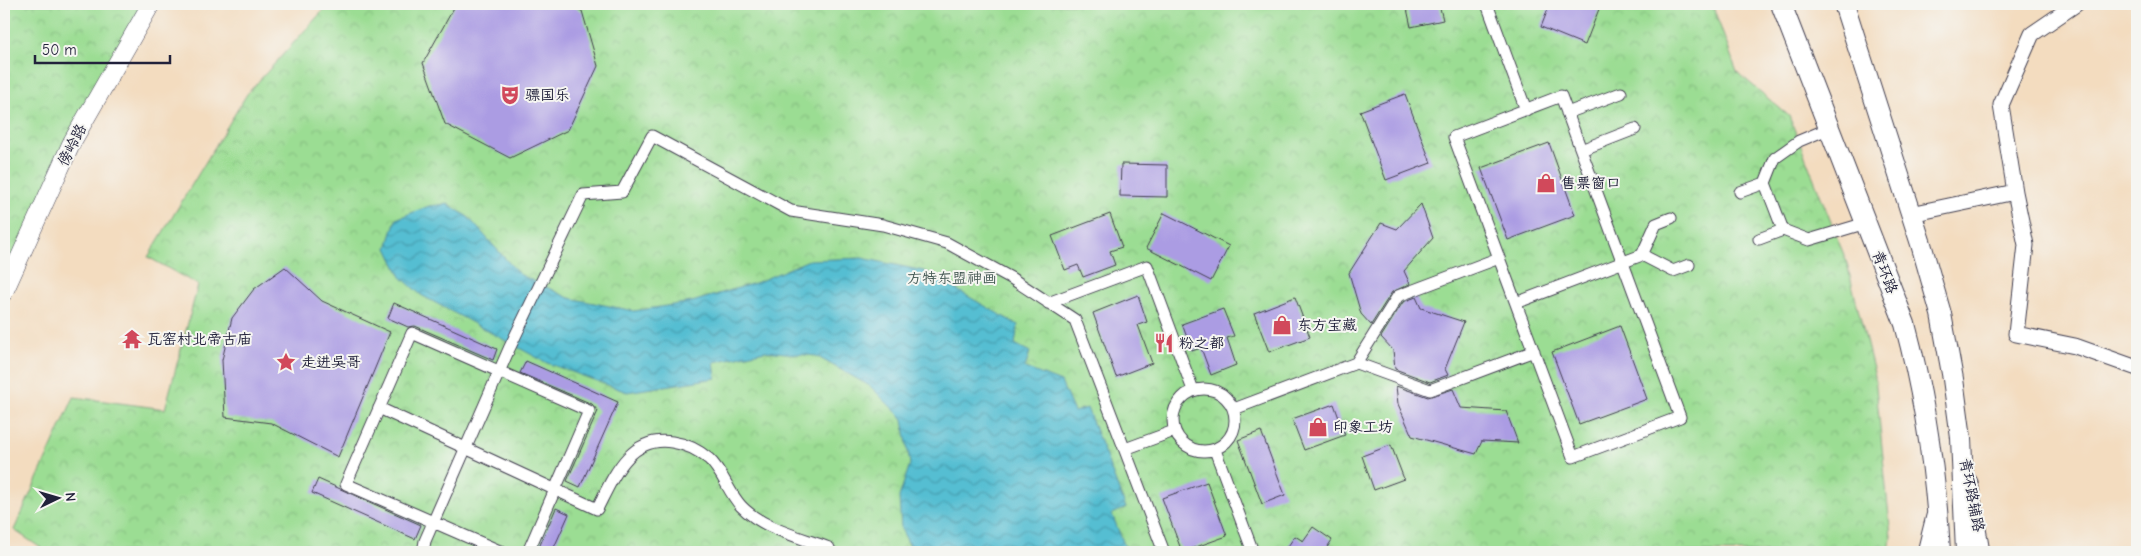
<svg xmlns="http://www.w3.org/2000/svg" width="2141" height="556" font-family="'Comic Neue','LXGW WenKai TC',sans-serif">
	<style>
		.park { fill: url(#park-crowns); stroke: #5e8067 }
		.water { fill: url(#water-waves); stroke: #3c7086 }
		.building { fill: #ab9ce3 }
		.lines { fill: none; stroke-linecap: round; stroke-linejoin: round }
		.pedestrian-casing { stroke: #413e4f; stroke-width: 13 }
		.minor-casing { stroke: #413e4f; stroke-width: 17 }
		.tertiary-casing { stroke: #413e4f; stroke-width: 19 }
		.secondary-casing { stroke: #413e4f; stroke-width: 22 }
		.pedestrian { stroke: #fff; stroke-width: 11 }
		.minor { stroke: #fff; stroke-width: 15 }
		.tertiary { stroke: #fff; stroke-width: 18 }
		.secondary { stroke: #fff; stroke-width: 20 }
		.labels { text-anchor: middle; stroke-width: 4; stroke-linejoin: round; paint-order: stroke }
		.poi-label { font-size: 15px; fill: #22223b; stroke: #f6f6f2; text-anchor: start }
		.street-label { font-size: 15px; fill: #22223b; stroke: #f6f6f2 }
		.park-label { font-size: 15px; fill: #465a55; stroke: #f6f6f2 }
	</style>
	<defs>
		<pattern id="park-crowns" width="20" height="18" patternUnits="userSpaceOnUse" patternTransform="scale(1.25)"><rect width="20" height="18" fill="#9bdd93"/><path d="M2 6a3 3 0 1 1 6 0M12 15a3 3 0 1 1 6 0" fill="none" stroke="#85bd80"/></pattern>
		<pattern id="water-waves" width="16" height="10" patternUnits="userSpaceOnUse" patternTransform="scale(1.25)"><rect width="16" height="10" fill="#55bed2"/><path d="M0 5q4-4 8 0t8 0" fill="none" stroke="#469aac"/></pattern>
	</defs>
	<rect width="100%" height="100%" fill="#f6f6f2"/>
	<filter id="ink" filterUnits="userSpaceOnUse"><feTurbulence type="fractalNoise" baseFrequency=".02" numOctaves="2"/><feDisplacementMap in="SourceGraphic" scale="10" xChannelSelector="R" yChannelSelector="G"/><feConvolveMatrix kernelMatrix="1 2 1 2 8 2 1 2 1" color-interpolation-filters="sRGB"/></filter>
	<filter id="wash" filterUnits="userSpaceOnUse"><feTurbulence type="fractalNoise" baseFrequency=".0096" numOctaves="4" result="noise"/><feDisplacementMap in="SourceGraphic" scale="20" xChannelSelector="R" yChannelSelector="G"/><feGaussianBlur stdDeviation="1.12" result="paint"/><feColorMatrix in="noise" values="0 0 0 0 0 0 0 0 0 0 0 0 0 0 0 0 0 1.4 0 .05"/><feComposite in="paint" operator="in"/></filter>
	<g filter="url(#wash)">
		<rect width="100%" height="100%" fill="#f3dcbf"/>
		<path class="park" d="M4,4H151L4,292Z
			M329,4H1712L1737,72L1789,116L1846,260L1875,377L1891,537L1889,552H47L14,530L74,397L165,409L198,285L148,257L247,94Z"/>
		<path class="water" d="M448,204L468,217L519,274L569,298L634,311L692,302L758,282L809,260L862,258L924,271L1018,325L1015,344L1030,352L1025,368L1061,382L1074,412L1087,408L1126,508L1112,514L1127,552H913L901,529L899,497L910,464L903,419L870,386L816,356L765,351L714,362L716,378L627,392L547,363L421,295L401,277L387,248L396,219L429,206Z"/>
		<g id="blocks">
			<path class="building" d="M456,4H567L582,11L598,66L568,130L510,158L445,124L423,63Z
				M1406,4H1439L1443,20L1411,27Z
				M1550,4H1585L1599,9L1585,45L1541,27Z
				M1405,94L1431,163L1386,180L1360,111Z
				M1549,143L1575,215L1508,240L1481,168Z
				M1121,164L1167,165V197L1120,196Z
				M1421,204L1433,238L1404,271L1410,284L1392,292L1371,325L1361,314L1349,273L1381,223L1397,229Z
				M1164,213L1229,246L1211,281L1146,248Z
				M1110,214L1122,247L1110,251L1115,265L1083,277L1078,265L1065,270L1052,236Z
				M285,267L322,301L390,332L338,457L271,423L225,417L222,360L232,318L254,289Z
				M1138,295L1147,322L1138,325L1152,363L1116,377L1093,313Z
				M1295,297L1310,337L1269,352L1254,313Z
				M1416,297L1421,308L1464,322L1445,369L1448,375L1430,382L1395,369L1393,350L1381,337L1403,302Z
				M394,303L497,349L493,360L415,326L408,327L388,318Z
				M1223,309L1234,336L1227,338L1236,365L1211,375L1201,348L1192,351L1182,324Z
				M1620,326L1647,399L1579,424L1552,352Z
				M526,361L618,402L580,487L567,481L598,411L592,404L520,373Z
				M1396,386L1428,397L1453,389L1461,408L1506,411L1518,443L1482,441L1476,454L1412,436L1398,404Z
				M1334,404L1345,435L1304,450L1292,419Z
				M1261,431L1285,495L1262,504L1238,440Z
				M1391,445L1404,479L1374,490L1362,456Z
				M318,479L421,525L415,539L312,493Z
				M1207,482L1227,536L1182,552L1162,498Z
				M556,508L569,514L552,552H537Z
				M1313,527L1332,540L1324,552H1284L1295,536L1303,541Z"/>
		</g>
	</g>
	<g filter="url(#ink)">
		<use href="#blocks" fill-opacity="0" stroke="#413e4f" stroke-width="1"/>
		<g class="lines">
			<defs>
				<path id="pedestrian" d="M1487,4L1526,110
					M1561,96L1680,417L1573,457L1454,137Z
					M1567,113L1621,93
					M1830,128L1799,141L1775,158L1765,183L1783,230L1809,240L1866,223
					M1581,150L1635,129
					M1740,192L1765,183
					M1671,218L1656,224L1642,255L1673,271L1689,265
					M1759,239L1783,230
					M1499,258L1398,296L1356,363L1430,390L1534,351
					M1048,303L1147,266L1193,390
					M1516,303L1642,255
					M1173 420a31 31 0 1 1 62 0a31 31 0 1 1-62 0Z
					M379,408L597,509C613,478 629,435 672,442C686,444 697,449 709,459C723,472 728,492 741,506C763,529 800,537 829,548L830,552
					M1234,409L1356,363
					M1125,449L1174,431
					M1215,450L1253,552
					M423,552L425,541L509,349L583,195L622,192L652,136L791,211L883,225L947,243L1011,278L1075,320L1164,552
					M502,552L346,484L412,333L589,411L528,552"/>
				<path id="minor" d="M2015,192L2001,105L2032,34L2076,4
					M1911,214L2015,192L2026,245L2016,334L2075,346L2137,368
					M1970,482L1982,552
					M1925,552L1934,516"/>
				<path id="tertiary" d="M4,292L72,142L151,4"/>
				<path id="secondary" d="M1781,4L1905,324C1925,399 1936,475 1940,552
					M1844,4L1921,244L1941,314L1953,379L1961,438L1966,552"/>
			</defs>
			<use href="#pedestrian" class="pedestrian-casing"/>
			<use href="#minor" class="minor-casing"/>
			<use href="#tertiary" class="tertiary-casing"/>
			<use href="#secondary" class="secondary-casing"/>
			<use href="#pedestrian" class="pedestrian"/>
			<use href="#minor" class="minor"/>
			<use href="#tertiary" class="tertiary"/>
			<use href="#secondary" class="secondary"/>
		</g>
	</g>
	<defs>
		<symbol id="theatre-bare" viewBox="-9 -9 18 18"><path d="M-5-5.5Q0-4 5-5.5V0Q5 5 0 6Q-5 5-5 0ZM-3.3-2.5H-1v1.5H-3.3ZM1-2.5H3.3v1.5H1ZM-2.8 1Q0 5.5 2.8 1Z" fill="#d1495b" stroke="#f6f6f2" stroke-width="2.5" paint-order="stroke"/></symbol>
		<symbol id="shop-bare" viewBox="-9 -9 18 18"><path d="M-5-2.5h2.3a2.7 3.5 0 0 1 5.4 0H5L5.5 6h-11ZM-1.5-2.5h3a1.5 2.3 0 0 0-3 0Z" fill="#d1495b" stroke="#f6f6f2" stroke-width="2.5" paint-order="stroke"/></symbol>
		<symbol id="temple-bare" viewBox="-9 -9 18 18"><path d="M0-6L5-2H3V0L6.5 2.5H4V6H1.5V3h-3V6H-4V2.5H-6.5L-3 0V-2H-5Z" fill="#d1495b" stroke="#f6f6f2" stroke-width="2.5" paint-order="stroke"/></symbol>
		<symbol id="restaurant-bare" viewBox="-9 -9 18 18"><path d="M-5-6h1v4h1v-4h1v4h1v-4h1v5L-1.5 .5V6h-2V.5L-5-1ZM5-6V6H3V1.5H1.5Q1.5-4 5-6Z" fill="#d1495b" stroke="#f6f6f2" stroke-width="2.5" paint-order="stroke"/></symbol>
		<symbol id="sight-bare" viewBox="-9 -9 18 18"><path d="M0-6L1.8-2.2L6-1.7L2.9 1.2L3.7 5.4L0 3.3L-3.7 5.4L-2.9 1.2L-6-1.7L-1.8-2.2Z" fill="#d1495b" stroke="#f6f6f2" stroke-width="2.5" paint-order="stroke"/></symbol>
	</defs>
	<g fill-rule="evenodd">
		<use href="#theatre-bare" x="496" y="81" width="28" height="28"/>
		<use href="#shop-bare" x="1532" y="169" width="28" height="28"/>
		<use href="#shop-bare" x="1268" y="311" width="28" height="28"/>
		<use href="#temple-bare" x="118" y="325" width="28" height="28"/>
		<use href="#restaurant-bare" x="1150" y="329" width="28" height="28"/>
		<use href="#sight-bare" x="272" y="348" width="28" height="28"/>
		<use href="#shop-bare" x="1304" y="413" width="28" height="28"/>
	</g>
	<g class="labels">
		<g class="poi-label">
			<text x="525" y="100">骠国乐</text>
			<text x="1561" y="188">售票窗口</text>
			<text x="1297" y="330">东方宝藏</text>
			<text x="147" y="344">瓦窑村北帝古庙</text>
			<text x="1179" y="348">粉之都</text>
			<text x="301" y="367">走进吴哥</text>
			<text x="1333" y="432">印象工坊</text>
		</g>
		<g class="street-label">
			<text transform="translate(72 145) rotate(-63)" y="5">傍岭路</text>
			<text transform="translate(1885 272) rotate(69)" y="5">青环路</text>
			<text transform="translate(1972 495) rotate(79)" y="5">青环路辅路</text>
		</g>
		<g class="park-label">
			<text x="952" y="283">方特东盟神画</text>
		</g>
	</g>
	<rect width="2141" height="556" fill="none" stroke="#f6f6f2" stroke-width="20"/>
	<g transform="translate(58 498) rotate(85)" stroke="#f6f6f2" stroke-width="4" paint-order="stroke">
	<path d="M0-4L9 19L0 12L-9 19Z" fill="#22223b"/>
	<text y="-8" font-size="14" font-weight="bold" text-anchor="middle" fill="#22223b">N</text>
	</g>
	<path d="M35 55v8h135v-8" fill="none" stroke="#22223b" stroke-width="2.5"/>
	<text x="42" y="55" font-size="15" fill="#22223b" stroke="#f6f6f2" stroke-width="4" paint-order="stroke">50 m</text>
</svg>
